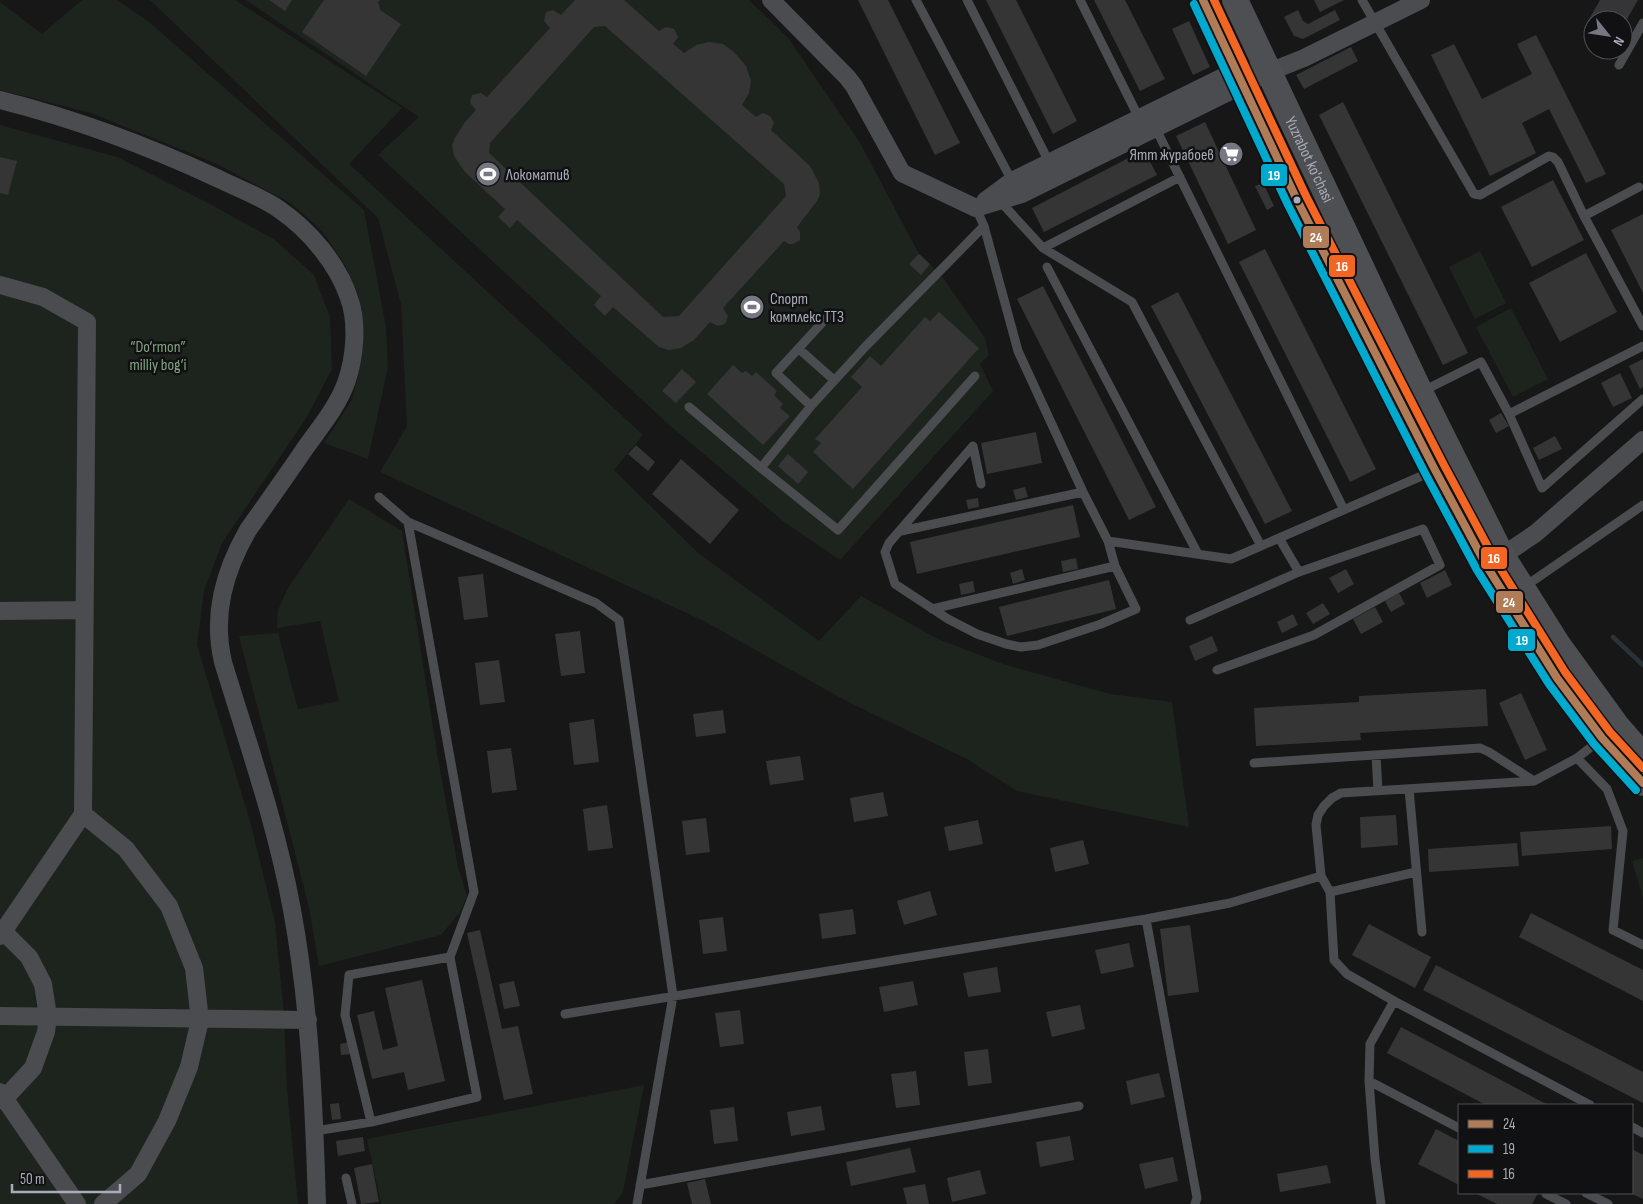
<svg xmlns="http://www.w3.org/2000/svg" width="1643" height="1204" font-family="'Sofia Sans Condensed',sans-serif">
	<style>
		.green { fill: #1d241e }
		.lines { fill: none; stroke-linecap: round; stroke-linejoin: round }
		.stream { stroke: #2a3239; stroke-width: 4.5 }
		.building { fill: #353536; fill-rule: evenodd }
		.lane { stroke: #4b4c50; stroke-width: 9 }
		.street { stroke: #4b4c50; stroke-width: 18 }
		.primary { stroke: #4d4f52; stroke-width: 26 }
		.bus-1-casing { stroke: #111113; stroke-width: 11 }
		.bus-2-casing { stroke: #111113; stroke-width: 11 }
		.bus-3-casing { stroke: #111113; stroke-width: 11 }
		.bus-1 { stroke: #b07c57; stroke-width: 8 }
		.bus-2 { stroke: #00a9ce; stroke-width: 8 }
		.bus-3 { stroke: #f26522; stroke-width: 8 }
		.bus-dot { fill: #a8adb8; stroke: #111113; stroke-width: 2 }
		.labels { text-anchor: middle; stroke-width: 5; stroke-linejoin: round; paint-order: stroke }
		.poi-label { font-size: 16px; fill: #a8adb8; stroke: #111113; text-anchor: start }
		.street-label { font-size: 16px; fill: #a8adb8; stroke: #111113 }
		.park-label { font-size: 16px; fill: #7fa381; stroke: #111113 }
		.line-badge { stroke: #111113; stroke-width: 2 }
		.badge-label { font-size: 14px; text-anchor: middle; font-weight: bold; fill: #fff }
	</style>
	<rect width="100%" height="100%" fill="#171717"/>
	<path class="green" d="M82,0H117L149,22L364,210L386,327L388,367L368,459L324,443L352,400L362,360L363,326L358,294L345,265L322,231L292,204L217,164L91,113L0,90V2L42,34Z
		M150,0H235L402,108L349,164L643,435L614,470L697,552L819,641L861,596L938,639L1003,664L1110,694L1172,702L1189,827L1017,791L967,759L848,702L704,621L380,472L407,426L401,304L378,218Z
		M246,0H749L789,39L860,143L919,254L941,275L985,338L989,355L980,364L993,391L840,560L783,521L667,423L378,155L419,117Z
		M0,125L117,157L210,204L275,240L314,275L330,317L332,369L307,417L222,543L204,591L197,645L251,825L275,922L284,1015L287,1089L298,1204H0Z
		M1480,251L1506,303L1475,319L1449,267Z
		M1511,308L1548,379L1513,397L1476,327Z
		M349,499L402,531L438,759L458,867L467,896L460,912L441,935L319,966L309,907L239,636L278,633L298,709L339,701L320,621L277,628L278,610L288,588Z
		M1643,858V898L1632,861Z
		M644,1085L623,1192L614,1204H381L367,1139Z"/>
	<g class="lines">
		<path class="stream" d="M1613,637L1643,665"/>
	</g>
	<path class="building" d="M269,0H292L285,11Z
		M324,0H380L378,2L380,10L401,24L366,76L302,32Z
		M575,0H624L659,31L666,27L674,29L678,37L673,44L684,53L696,45L709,42L723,44L734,52L746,66L751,81L749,93L742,105L756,117L763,113L770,116L774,123L771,130L810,166L819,183L820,194L817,201L797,227L800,232V240L793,244H789L784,241L723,308L728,316L725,324L718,326L710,322L694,340L681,348L669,350L659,347L613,307L605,316L594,305L601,296L517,220L510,228L498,217L505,209L465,172L454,156L452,145L455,138L465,122L476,110L470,103L472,95L481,93L487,97L550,28L544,21L546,12L553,10L561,15ZM605,26L784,184L786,196L679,316L663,317L489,153L490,143L594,27Z
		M858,0H888L960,143L935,155Z
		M986,0H1016L1077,121L1053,134Z
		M1094,0H1125L1165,79L1140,91Z
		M1314,0H1344L1320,12Z
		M1600,0H1638L1623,26V20H1593V33L1584,28Z
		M1298,10L1303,21L1308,24L1335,10L1340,20L1303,39L1294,36L1284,17Z
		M1189,21L1210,67L1193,75L1172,29Z
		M1536,35L1606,174L1586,183L1549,109L1522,123L1536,153L1490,176L1431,55L1454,44L1482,99L1532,74L1517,44Z
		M1351,47L1358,61L1304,89L1296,75Z
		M1343,102L1468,353L1443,365L1319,115Z
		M1205,122L1256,230L1228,244L1176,136Z
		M1144,150L1157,175L1044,232L1032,208Z
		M0,157L17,161L8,195L0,193Z
		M1553,180L1584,240L1532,267L1501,207Z
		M1263,183L1274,206L1267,210L1255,186Z
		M1643,214V293L1611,230Z
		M1265,249L1376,469L1350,482L1239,262Z
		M1586,253L1617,312L1560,342L1529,283Z
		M919,254L930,264L921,275L909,264Z
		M1043,286L1156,507L1129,520L1017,299Z
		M1178,292L1292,511L1265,524L1151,306Z
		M939,312L979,348L853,489L813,452L821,443L815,439L862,387L851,377L870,356L881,366L925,317L930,321Z
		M1643,359V387L1640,389L1629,366Z
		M733,365L742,373L746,371L752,376L756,372L777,391L774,395L783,404L780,408L790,416L763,445L707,394Z
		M682,369L696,382L676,403L662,391Z
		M1620,373L1632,398L1613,407L1601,383Z
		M1501,413L1509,426L1496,433L1489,420Z
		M1036,432L1042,463L987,474L981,443Z
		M1555,436L1562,449L1539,460L1533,448Z
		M636,445L655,462L648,471L628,454Z
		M788,454L808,472L798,484L778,466Z
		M681,459L739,510L710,544L652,494Z
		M1025,487L1028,497L1016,500L1013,490Z
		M978,498L979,507L968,509L966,500Z
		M1073,505L1080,537L917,574L910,542Z
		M1076,558L1078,569L1063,572L1061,561Z
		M1022,569L1025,580L1013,584L1010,573Z
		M1346,569L1354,584L1338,593L1329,578Z
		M1445,570L1452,585L1427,598L1420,583Z
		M483,574L488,617L464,620L458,577Z
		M1109,580L1116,609L1007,636L999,607Z
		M973,581L975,592L961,595L959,584Z
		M1399,593L1405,604L1391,612L1385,601Z
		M1323,603L1330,614L1313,624L1306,613Z
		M1375,607L1383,622L1361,634L1353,619Z
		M1293,614L1298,625L1282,633L1277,622Z
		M580,631L585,673L561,676L555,634Z
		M1212,636L1218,651L1195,661L1189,646Z
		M499,660L505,702L480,705L475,663Z
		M1486,689L1488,726L1360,733L1361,740L1256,746L1254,708L1359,702V696Z
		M1521,693L1547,750L1525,760L1499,703Z
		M723,710L726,733L696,737L693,714Z
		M594,719L599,762L574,765L569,723Z
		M511,748L517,790L492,793L487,751Z
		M800,756L804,780L770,785L766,761Z
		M883,792L888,816L854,822L850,798Z
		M607,805L613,848L588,851L583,809Z
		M1396,815L1398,845L1361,848L1360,817Z
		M706,818L710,852L686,855L682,821Z
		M978,820L983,844L949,851L944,827Z
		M1611,826L1612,849L1522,856L1520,832Z
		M1083,840L1089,864L1055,872L1050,848Z
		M1517,843L1519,866L1429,872L1428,849Z
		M930,891L937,915L904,925L897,901Z
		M853,909L856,934L822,939L819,914Z
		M1531,913L1643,970V1001L1519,937Z
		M723,917L727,951L703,954L699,920Z
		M1369,924L1431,957L1415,988L1352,955Z
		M1190,925L1199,992L1168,996L1160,929Z
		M480,930L502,1029L518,1026L533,1094L504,1100L467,933Z
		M1129,943L1134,967L1101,974L1095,950Z
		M1436,965L1643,1072V1103L1423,990Z
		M997,967L1001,992L968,997L963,973Z
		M422,980L445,1081L408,1090L404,1072L372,1079L357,1015L374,1011L383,1050L398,1046L385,988Z
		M514,981L520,1006L504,1009L499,984Z
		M913,981L918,1005L884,1012L879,987Z
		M1080,1005L1085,1029L1052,1037L1046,1012Z
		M740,1010L744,1044L720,1047L715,1013Z
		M1401,1027L1548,1105H1486L1387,1053Z
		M349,1042L351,1054L341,1055L340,1044Z
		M988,1049L992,1083L968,1086L964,1052Z
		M916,1071L920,1105L896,1108L891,1074Z
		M1159,1073L1165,1097L1131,1105L1126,1081Z
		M339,1103L341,1119L332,1120L330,1104Z
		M821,1106L825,1130L791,1136L787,1112Z
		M734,1107L738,1141L714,1144L710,1110Z
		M1436,1129L1459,1141V1185L1418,1164Z
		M1070,1136L1074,1160L1040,1167L1036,1142Z
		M363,1137L365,1151L338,1156L336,1141Z
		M910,1148L916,1172L851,1186L846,1162Z
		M1632,1149L1643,1155V1199L1632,1194Z
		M1173,1157L1178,1181L1145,1189L1139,1164Z
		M372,1164L379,1202L361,1204L354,1168Z
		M1327,1165L1331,1183L1280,1192L1277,1174Z
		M980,1170L986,1194L952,1202L947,1178Z
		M705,1179L711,1204H692L687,1183Z
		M925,1184L929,1204H907L903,1188Z
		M1475,1193H1538L1532,1204H1497Z"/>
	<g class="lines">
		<path class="lane" d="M916,0L1012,181
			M967,0L1049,162
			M1080,0L1139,118
			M1362,0L1474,194L1480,195L1549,156L1553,157L1558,162L1584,216L1643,326
			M1619,65L1643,23
			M1156,129L1344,510
			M999,200L1043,248L1132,302L1261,546
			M976,208L984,226L1018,351L1083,492L1108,541L1231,559L1433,471
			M1584,216L1639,187
			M1043,248L1180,177
			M1047,267L1198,554
			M830,314L776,373L811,406L866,346L984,226
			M799,349L834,380
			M1423,391L1481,362L1509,414L1542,488L1643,399
			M811,406L761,468L838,530L975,376
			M689,407L761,468
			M1509,414L1643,346
			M981,484L973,446L889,543L885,552L895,584L948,619L977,634L1006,644L1021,647L1038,645L1101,624L1136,609L1115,566L1108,541
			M379,497L408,522L596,603L619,620L673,996L637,1204
			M901,531L1083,492
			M1279,538L1299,572
			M1524,587L1643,505
			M932,609L1115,566
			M1190,620L1299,572L1423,529L1440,565L1314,635L1217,670
			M1376,755L1378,791
			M1577,758L1607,789L1623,831L1613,930L1643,945
			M1254,763L1480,748L1489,752L1534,781
			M1409,789L1422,932
			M1330,892L1416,872
			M1146,919L1197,1198L1195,1204
			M1394,1001L1590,1105
			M565,1014L1146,919L1230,903L1321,876
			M1369,1081L1459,1128
			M371,1122L345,1015L349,975L450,957
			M1632,1127L1643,1133
			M315,1131L371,1122L477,1097L450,957L474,892L408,522
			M346,1178L352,1204
			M640,1185L1079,1106
			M1586,1193L1608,1204
			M1546,1194L1566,1204
			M1381,1204L1375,1159L1369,1081L1370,1044L1394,1001L1347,974L1334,960L1330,892L1321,876L1316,825L1318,815L1324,806L1332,798L1341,793L1534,781L1577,758L1600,740"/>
		<path class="street" d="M771,0L847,77L854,86L902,173L976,208L1022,194L1269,72L1304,58L1421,0
			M0,100C76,119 148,146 219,179C239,189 262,197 280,210C309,230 338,264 349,298C358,323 355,358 346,383C337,407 321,426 306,447C287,475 267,503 248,530C224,572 212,615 223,662C248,744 277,826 292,910C310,1007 314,1106 317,1204
			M985,201L1012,181L1237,70H1246
			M0,285L43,297L87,322L83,814L0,936
			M1502,556L1536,533L1643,440
			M0,611L84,610
			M83,814L126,849L169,906L194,968L200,1020L189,1067L167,1121L138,1174L103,1204
			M0,931L5,933L29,957L43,984L48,1016L46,1032L33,1068L5,1098L0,1100
			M0,1016L308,1020
			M0,1092L77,1204"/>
		<g class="primary">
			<path d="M1203,0L1297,200L1435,470L1486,565L1557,678L1602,738L1643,783"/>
			<path id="s1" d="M1235,0L1420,392L1502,556L1558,645L1616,725L1643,756"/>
		</g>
		<defs>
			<path id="bus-1" d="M1203,0L1297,200L1435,470L1486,565L1557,678L1602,738L1643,783"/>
			<path id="bus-2" d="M1194,4L1288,205L1426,475L1477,570L1549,684L1594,744L1636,790"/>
			<path id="bus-3" d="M1214,0L1306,196L1444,465L1495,560L1565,672L1610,732L1643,768"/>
		</defs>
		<use href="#bus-1" class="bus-1-casing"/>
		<use href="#bus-2" class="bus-2-casing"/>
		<use href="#bus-3" class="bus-3-casing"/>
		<use href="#bus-1" class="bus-1"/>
		<use href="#bus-2" class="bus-2"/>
		<use href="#bus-3" class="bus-3"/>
	</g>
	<defs>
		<symbol id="supermarket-disc" viewBox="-11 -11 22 22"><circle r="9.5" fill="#757880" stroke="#111113"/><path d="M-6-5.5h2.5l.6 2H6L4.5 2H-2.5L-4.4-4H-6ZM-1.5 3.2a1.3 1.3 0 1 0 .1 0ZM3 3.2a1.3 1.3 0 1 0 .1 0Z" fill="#fff"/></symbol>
		<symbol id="stadium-disc" viewBox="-11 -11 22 22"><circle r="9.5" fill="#757880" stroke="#111113"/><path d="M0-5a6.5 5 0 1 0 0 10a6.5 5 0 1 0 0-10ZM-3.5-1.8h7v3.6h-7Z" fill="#fff"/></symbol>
	</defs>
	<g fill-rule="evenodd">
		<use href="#supermarket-disc" x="1217" y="140" width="28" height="28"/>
		<use href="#stadium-disc" x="474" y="160" width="28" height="28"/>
		<use href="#stadium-disc" x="738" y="293" width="28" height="28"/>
	</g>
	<circle class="bus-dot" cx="1297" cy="200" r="4.5"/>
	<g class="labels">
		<g class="poi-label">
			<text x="1214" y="160" text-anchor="end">Ятт журабоев</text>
			<text x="506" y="180">Локоматив</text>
			<text x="770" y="304">Спорт<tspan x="770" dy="18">комплекс ТТЗ</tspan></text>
		</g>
		<g class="street-label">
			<text dy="6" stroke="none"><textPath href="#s1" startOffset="176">Yuzrabot ko'chasi</textPath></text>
		</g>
		<g class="park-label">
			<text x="158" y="352">“Do‘rmon”<tspan x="158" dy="18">milliy bog‘i</tspan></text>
		</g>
	</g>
	<g class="line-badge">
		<rect x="1260" y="163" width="28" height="24" rx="5" fill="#00a9ce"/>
		<rect x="1302" y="225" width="28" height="24" rx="5" fill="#b07c57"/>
		<rect x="1328" y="254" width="28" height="24" rx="5" fill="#f26522"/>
		<rect x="1480" y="546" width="28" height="24" rx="5" fill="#f26522"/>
		<rect x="1495" y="590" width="29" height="24" rx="5" fill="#b07c57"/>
		<rect x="1507" y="628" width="29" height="24" rx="5" fill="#00a9ce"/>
	</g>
	<g class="badge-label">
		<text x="1274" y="180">19</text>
		<text x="1316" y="242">24</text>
		<text x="1342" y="271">16</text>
		<text x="1494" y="563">16</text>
		<text x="1509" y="607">24</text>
		<text x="1522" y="645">19</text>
	</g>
	<rect x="1458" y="1104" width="175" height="90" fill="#111113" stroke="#4d4f55"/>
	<rect x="1468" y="1120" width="25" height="8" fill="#b07c57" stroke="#4d4f55"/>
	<text x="1503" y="1129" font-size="15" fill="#a8adb8">24</text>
	<rect x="1468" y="1145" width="25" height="8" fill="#00a9ce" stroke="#4d4f55"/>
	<text x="1503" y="1154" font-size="15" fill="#a8adb8">19</text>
	<rect x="1468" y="1170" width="25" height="8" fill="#f26522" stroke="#4d4f55"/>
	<text x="1503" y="1179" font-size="15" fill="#a8adb8">16</text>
	<g transform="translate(1608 35) rotate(120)"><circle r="24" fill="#111113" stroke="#4d4f55"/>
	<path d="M0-4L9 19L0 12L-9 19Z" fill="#757880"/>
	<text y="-8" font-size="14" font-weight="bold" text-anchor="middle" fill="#a8adb8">N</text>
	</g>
	<path d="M12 1184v8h108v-8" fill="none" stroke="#a8adb8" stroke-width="2.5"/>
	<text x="20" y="1184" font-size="15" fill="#a8adb8" stroke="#111113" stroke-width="4" paint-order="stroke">50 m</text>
</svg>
